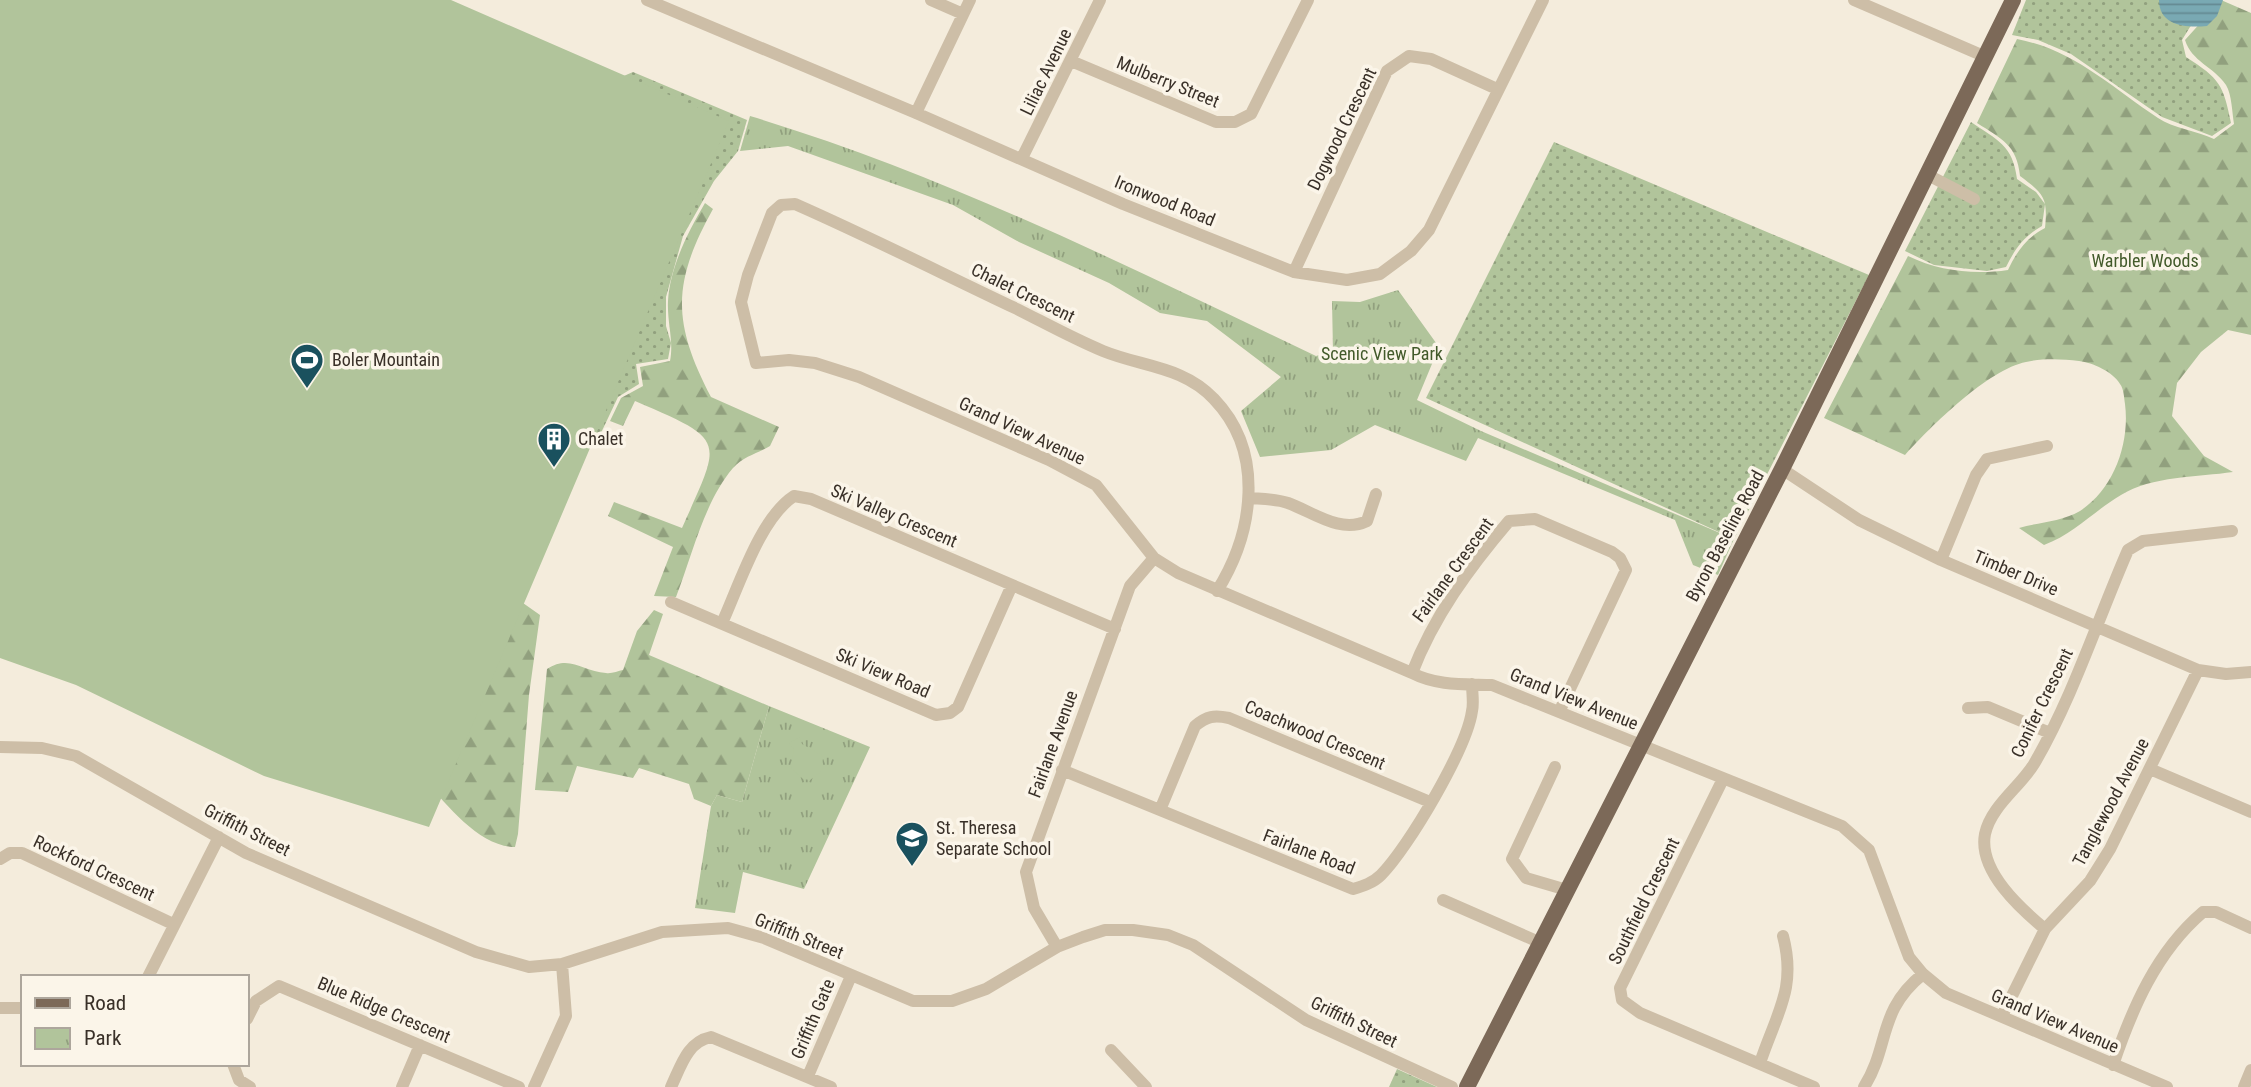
<svg xmlns="http://www.w3.org/2000/svg" width="2251" height="1087" font-family="'Roboto Condensed',sans-serif">
	<style>
		.grass { fill: url(#grass-dots) }
		.forest { fill: url(#forest-firs) }
		.park { fill: url(#park-tufts) }
		.garden { fill: #b1c49b }
		.water { fill: url(#water-rules) }
		.lines { fill: none; stroke-linecap: round; stroke-linejoin: round }
		.minor { stroke: #cdbea7; stroke-width: 12 }
		.major { stroke: #7c6958; stroke-width: 16 }
		.labels { text-anchor: middle; stroke-width: 7; stroke-linejoin: round; paint-order: stroke }
		.street-label { font-size: 18px; fill: #393028; stroke: #fbf5e9 }
		.park-label { font-size: 18px; fill: #425a2a; stroke: #fbf5e9 }
		.poi-label { font-size: 18px; fill: #393028; stroke: #fbf5e9; text-anchor: start }
	</style>
	<defs>
		<pattern id="grass-dots" width="8" height="8" patternUnits="userSpaceOnUse" patternTransform="scale(1.75)"><rect width="8" height="8" fill="#b1c49b"/><path d="M2 2h.1M6 6h.1" fill="none" stroke="#91a07e" stroke-width="1.8" stroke-linecap="round"/></pattern>
		<pattern id="forest-firs" width="22" height="20" patternUnits="userSpaceOnUse" patternTransform="scale(1.75)"><rect width="22" height="20" fill="#b1c49b"/><path d="M5 1l3.5 6h-7zM16 11l3.5 6h-7z" fill="#91a07e"/></pattern>
		<pattern id="park-tufts" width="24" height="20" patternUnits="userSpaceOnUse" patternTransform="scale(1.75)"><rect width="24" height="20" fill="#b1c49b"/><path d="M3 7l-1-3M5 7V3M7 7l1-3M15 17l-1-3M17 17v-4M19 17l1-3" fill="none" stroke="#91a07e"/></pattern>
		<pattern id="water-rules" width="6" height="5" patternUnits="userSpaceOnUse" patternTransform="scale(1.75)"><rect width="6" height="5" fill="#79a9b3"/><path d="M0 2.5h6" fill="none" stroke="#648a92"/></pattern>
	</defs>
	<rect width="100%" height="100%" fill="#f4ecdc"/>
	<path class="grass" d="M2026,0H2217L2190,27L2182,40L2186,57C2220,79 2223,84 2231,123L2212,136L2162,117L2071,54L2038,40L2012,35Z
		M633,72L747,120L738,151L714,181L683,236L666,297V326L671,343L668,359L636,364L639,384L618,397L600,435L557,412L591,90Z
		M1971,122C1997,140 2013,145 2017,179L2036,192L2045,204L2042,226C2024,236 2015,249 2006,267L1987,271L1934,265L1905,251Z
		M1554,142L1869,275L1734,539L1426,398Z
		M1397,1069L1437,1087H1389Z"/>
	<path class="forest" d="M2221,0L2251,13V335L2228,330L2201,352L2177,383L2172,416L2204,456L2233,472C2199,477 2151,476 2121,495C2095,510 2074,534 2044,545L2019,528C2039,522 2061,522 2080,511C2114,489 2130,443 2125,404C2124,398 2124,389 2120,384C2112,371 2093,363 2079,361C2062,359 2044,358 2026,362C1989,369 1931,426 1905,455L1824,418L1908,256C1939,271 1974,275 2008,270C2017,251 2026,238 2045,228C2048,198 2044,194 2020,176C2017,145 2002,139 1977,123L2017,39C2074,50 2111,87 2158,118C2173,128 2197,131 2214,139L2234,124C2232,113 2232,95 2226,85C2213,66 2192,62 2185,40Z
		M705,203L713,209C672,283 672,322 711,397L779,427L770,446C757,454 744,456 733,468C704,502 692,556 676,597L654,596L673,547L608,516L614,502L682,528C722,438 728,441 635,401L623,426L610,421L621,398L643,386L640,367L670,361C674,341 667,323 668,301C670,267 688,232 705,203Z
		M523,603L540,615L529,695L518,834L515,847C481,847 448,807 427,782Z
		M654,610L663,614L649,655L769,706L742,802L717,795L711,806L694,799L689,784L639,768L633,778L577,766L568,792L535,790L547,669C570,654 583,672 606,673C611,674 618,671 623,670L637,631Z"/>
	<path class="park" d="M750,116C946,175 1131,268 1316,356L1333,351L1332,301L1360,302L1398,290L1439,347L1417,400L1481,431L1734,539L1718,575L1693,565L1675,520L1478,438L1466,461L1375,425L1331,450L1260,457L1241,411L1281,377L1207,321L1160,313L1109,283L1019,242L953,205L788,146L740,151Z
		M769,706L870,747L804,889L743,872L735,913L695,908L711,806L717,795L742,802Z"/>
	<path class="garden" d="M0,0H451L729,121L429,827L264,776L76,685L0,658Z
		M800,737L802,744L823,756L822,771L810,780L803,779L791,768L794,749L789,743Z"/>
	<path class="water" d="M2159,0H2223L2217,16L2207,26C2186,28 2159,26 2159,0Z"/>
	<g class="lines">
		<path class="minor" d="M647,0L916,113L1123,204L1294,272L1347,280L1380,274L1411,251L1429,230L1543,0
			M931,0L963,14
			M1854,0L1986,57
			M1071,61L1216,122H1235L1251,114L1308,0
			M916,113L970,0
			M1022,158L1100,0
			M1926,174L1974,199
			M1294,272L1387,71L1409,56L1431,59L1497,89
			M1782,469L1859,520L1941,560L2198,670L2226,674L2251,672
			M1250,498C1263,499 1276,499 1288,503C1313,512 1340,534 1367,521L1376,494
			M1941,560L1976,475L1987,459L2047,446
			M1217,591C1254,532 1265,452 1214,399C1183,366 1142,367 1103,351C1074,339 1045,323 1017,309C943,274 870,237 795,204L781,205L772,213L748,275L741,302L756,363L789,360L815,363L859,377L1049,460L1096,485L1154,558L1178,573L1412,673C1437,686 1464,684 1492,685L1842,826L1869,850L1909,957L1923,974L1946,993L2167,1087
			M671,602L936,715L950,713L958,707L1012,585
			M722,623C739,586 760,518 794,496L811,499L1115,629
			M1412,673C1434,616 1469,568 1509,521L1535,519L1612,552L1620,558L1626,570L1560,710
			M1968,708L1988,707L2050,733
			M0,747L42,748L76,756L246,853L476,952L529,967L562,964L662,932L728,928L764,938L913,1001H952L986,989L1057,947L1083,937L1105,930H1133L1168,935L1193,945L1306,1020L1452,1087
			M1555,767L1512,859L1526,878L1567,890
			M2150,769L2251,812
			M1062,770L1353,889C1363,886 1373,883 1381,875C1408,848 1467,748 1472,711C1474,703 1472,693 1472,684
			M1723,779L1620,988L1622,1000L1640,1013L1814,1087
			M1160,810L1195,726C1207,716 1214,715 1229,718L1430,802
			M0,859L10,853H22L173,924
			M1443,900L1541,943
			M2045,929C2021,909 1978,871 1985,834C1991,806 2020,787 2034,764C2073,697 2097,621 2128,550L2143,541L2232,531
			M1057,947L1034,908L1026,872L1130,586L1154,558
			M148,977L219,837
			M0,1008H23
			M2002,1016L2045,929L2090,881L2110,849L2198,670
			M247,1019L256,1001L279,986L519,1087
			M1111,1050L1146,1087
			M1760,1063C1776,1014 1797,989 1783,936
			M233,1064L239,1080L250,1087
			M2113,1065C2132,1009 2156,952 2203,912H2216L2251,928
			M808,1076L851,976
			M402,1087L420,1045
			M534,1087L566,1016L562,964
			M671,1087C681,1066 687,1042 711,1037L831,1087
			M1864,1087C1890,1046 1877,1011 1923,974
			M2244,1087L2251,1070"/>
		<path class="major" d="M1467,1087L1782,469L2013,0"/>
	</g>
	<defs>
		<symbol id="stadium-pin" viewBox="-11 -11 22 30"><path d="M0 17L-7.5 6A9.5 9.5 0 1 1 7.5 6Z" fill="#1a515e" stroke="#fbf5e9"/><path d="M0-5a6.5 5 0 1 0 0 10a6.5 5 0 1 0 0-10ZM-3.5-1.8h7v3.6h-7Z" fill="#fff"/></symbol>
		<symbol id="building-pin" viewBox="-11 -11 22 30"><path d="M0 17L-7.5 6A9.5 9.5 0 1 1 7.5 6Z" fill="#1a515e" stroke="#fbf5e9"/><path d="M-4-6H4V6H1V3H-1V6H-4ZM-2.5-4.3h1.7v1.8h-1.7ZM.8-4.3h1.7v1.8H.8ZM-2.5-1h1.7V.8h-1.7ZM.8-1h1.7V.8H.8Z" fill="#fff"/></symbol>
		<symbol id="school-pin" viewBox="-11 -11 22 30"><path d="M0 17L-7.5 6A9.5 9.5 0 1 1 7.5 6Z" fill="#1a515e" stroke="#fbf5e9"/><path d="M0-5L7-2L0 1L-7-2ZM-4 1L0 2.5L4 1V4Q0 6-4 4Z" fill="#fff"/></symbol>
	</defs>
	<g fill-rule="evenodd">
		<use href="#stadium-pin" x="288" y="341" width="38" height="52"/>
		<use href="#building-pin" x="535" y="420" width="38" height="52"/>
		<use href="#school-pin" x="893" y="819" width="38" height="52"/>
	</g>
	<g class="labels">
		<g class="street-label">
			<text transform="translate(1046 72) rotate(-64)" y="6">Liliac Avenue</text>
			<text transform="translate(1168 82) rotate(22)" y="6">Mulberry Street</text>
			<text transform="translate(1342 129) rotate(-64)" y="6">Dogwood Crescent</text>
			<text transform="translate(1165 201) rotate(22)" y="6">Ironwood Road</text>
			<text transform="translate(1023 293) rotate(26)" y="6">Chalet Crescent</text>
			<text transform="translate(1022 431) rotate(25)" y="6">Grand View Avenue</text>
			<text transform="translate(894 516) rotate(23)" y="6">Ski Valley Crescent</text>
			<text transform="translate(1725 536) rotate(-62)" y="6">Byron Baseline Road</text>
			<text transform="translate(1453 570) rotate(-54)" y="6">Fairlane Crescent</text>
			<text transform="translate(2016 573) rotate(23)" y="6">Timber Drive</text>
			<text transform="translate(883 673) rotate(23)" y="6">Ski View Road</text>
			<text transform="translate(1574 699) rotate(22)" y="6">Grand View Avenue</text>
			<text transform="translate(2042 703) rotate(-64)" y="6">Conifer Crescent</text>
			<text transform="translate(1315 735) rotate(23)" y="6">Coachwood Crescent</text>
			<text transform="translate(1053 744) rotate(-70)" y="6">Fairlane Avenue</text>
			<text transform="translate(2111 802) rotate(-62)" y="6">Tanglewood Avenue</text>
			<text transform="translate(247 830) rotate(27)" y="6">Griffith Street</text>
			<text transform="translate(1309 852) rotate(21)" y="6">Fairlane Road</text>
			<text transform="translate(94 868) rotate(25)" y="6">Rockford Crescent</text>
			<text transform="translate(1644 901) rotate(-64)" y="6">Southfield Crescent</text>
			<text transform="translate(799 936) rotate(22)" y="6">Griffith Street</text>
			<text transform="translate(384 1010) rotate(23)" y="6">Blue Ridge Crescent</text>
			<text transform="translate(813 1019) rotate(-67)" y="6">Griffith Gate</text>
			<text transform="translate(2055 1021) rotate(23)" y="6">Grand View Avenue</text>
			<text transform="translate(1354 1022) rotate(26)" y="6">Griffith Street</text>
		</g>
		<g class="park-label">
			<text x="2145" y="267">Warbler Woods</text>
			<text x="1382" y="360">Scenic View Park</text>
		</g>
		<g class="poi-label">
			<text x="332" y="366">Boler Mountain</text>
			<text x="578" y="445">Chalet</text>
			<text x="936" y="834">St. Theresa<tspan x="936" dy="21">Separate School</tspan></text>
		</g>
	</g>
	<rect x="21" y="975" width="228" height="91" fill="#fbf5e9" stroke="#ada69c" stroke-width="2"/>
	<rect x="35" y="998" width="35" height="10" fill="#7c6958" stroke="#ada69c" stroke-width="2"/>
	<text x="84" y="1010" font-size="21" fill="#393028">Road</text>
	<rect x="35" y="1028" width="35" height="21" fill="url(#park-tufts)" stroke="#ada69c" stroke-width="2"/>
	<text x="84" y="1045" font-size="21" fill="#393028">Park</text>
</svg>
